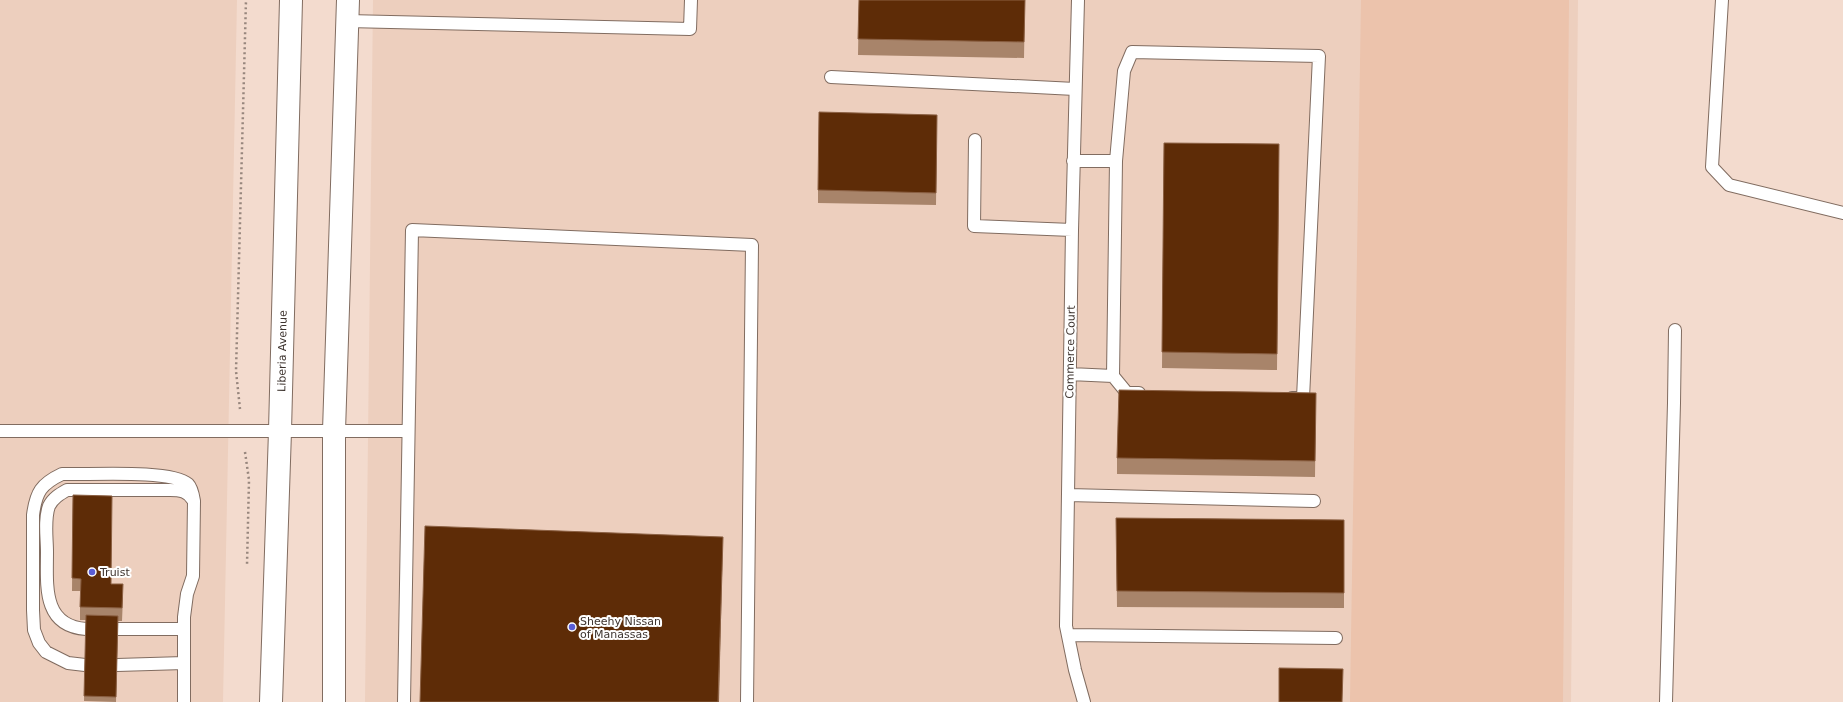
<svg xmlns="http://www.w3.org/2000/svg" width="1843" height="702" font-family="'DejaVu Sans',sans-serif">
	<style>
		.built { fill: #edcfbe }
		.green { fill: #ecc3ac }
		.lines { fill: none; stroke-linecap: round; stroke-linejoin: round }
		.service-casing { stroke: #816c60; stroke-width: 14 }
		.trunk-casing { stroke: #816c60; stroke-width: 24 }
		.path { stroke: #97867d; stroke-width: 2.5; stroke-dasharray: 2 3; stroke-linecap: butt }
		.service { stroke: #fff; stroke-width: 12 }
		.trunk { stroke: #fff; stroke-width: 22 }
		.wall { fill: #a8846a }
		.shaded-wall { fill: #8b6043 }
		.building { fill: #5e2c07; stroke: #8b6043 }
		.poi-dot { fill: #5a5dd5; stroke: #fff; stroke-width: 1.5 }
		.labels { text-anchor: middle; stroke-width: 4; stroke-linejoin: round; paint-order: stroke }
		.street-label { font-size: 11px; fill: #3d332e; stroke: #fff }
		.poi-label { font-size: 11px; fill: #3d332e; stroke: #fff; text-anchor: start }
	</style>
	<rect width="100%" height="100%" fill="#f3dbce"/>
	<path class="built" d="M0,0H237L223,702H0Z
		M373,0H1578L1571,702H365Z"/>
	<path class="green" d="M1361,0H1569L1563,702H1350Z"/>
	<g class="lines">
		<defs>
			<path id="service" d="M1078,0L1072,230L1066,626L1075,670L1084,702
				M1722,0L1712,167L1729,185L1843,213
				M347,21L690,29L691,0
				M831,77L1075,89
				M975,140L974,226L1072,230
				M1073,161H1116
				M1070,374L1113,376L1116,161L1124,71L1132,52L1319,56L1303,398H1292
				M1113,376L1127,393H1139
				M0,431H408
				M1068,495L1314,501
				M86,629C42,626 47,585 47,552C47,538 44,520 49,506C53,498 60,494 67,490H170C180,490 188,491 193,500
				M118,629H184
				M1068,635L1336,638
				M85,665L68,663L46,652L39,643L34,630L33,610V515C36,492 41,484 62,474C87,475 171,469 188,484C192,488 193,495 194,501L193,576L187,594L184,617V702
				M117,665L184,663
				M404,702L412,230L752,245L747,702
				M1666,702L1674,403L1675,330"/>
			<path id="trunk" d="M271,702L280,431L291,0
				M334,702V431L348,0"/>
		</defs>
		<use href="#service" class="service-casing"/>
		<use href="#trunk" class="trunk-casing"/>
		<path class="path" d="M240,409L236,371L246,0
			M245,452L249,480L247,565"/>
		<use href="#service" class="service"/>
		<use href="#trunk" class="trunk"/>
	</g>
	<path class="wall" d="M859,0H1025L1024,58L858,55Z
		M937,115L936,205L818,203V190Z
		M1164,143L1279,144L1277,370L1162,368Z
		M1316,393L1315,477L1117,474V458Z
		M73,495L111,584L123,597L122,621H118L116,702L84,701L86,620H80V591H72Z
		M1116,518L1344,520V608L1117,607Z"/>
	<path class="shaded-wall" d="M723,537L719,702H718Z"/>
	<path class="building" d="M859,0H1025L1024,42L858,39Z
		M819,112L937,115L936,193L818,190Z
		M1164,143L1279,144L1277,354L1162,352Z
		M1119,390L1316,393L1315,461L1117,458Z
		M73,495L112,496L111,584H123L122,608L80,607L81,579L72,578Z
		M1116,518L1344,520V593L1117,591Z
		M425,526L723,537L718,702H420Z
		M86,615L118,616L116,697L84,696Z
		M1279,668L1343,669L1342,702H1279Z"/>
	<g class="poi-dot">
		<circle cx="92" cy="572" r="4"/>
		<circle cx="572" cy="627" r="4"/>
	</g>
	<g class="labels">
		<g class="street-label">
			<text transform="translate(282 351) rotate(-89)" y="4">Liberia Avenue</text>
			<text transform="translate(1070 352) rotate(-89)" y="4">Commerce Court</text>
		</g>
		<g class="poi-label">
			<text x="100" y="576">Truist</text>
			<text x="580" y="625">Sheehy Nissan<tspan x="580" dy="13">of Manassas</tspan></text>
		</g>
	</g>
</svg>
